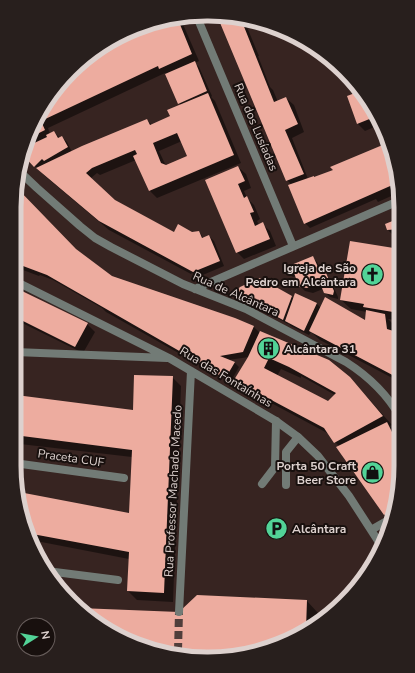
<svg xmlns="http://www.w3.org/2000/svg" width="415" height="673" font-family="'Nunito Sans',sans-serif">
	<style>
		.shadow { fill: #0007; fill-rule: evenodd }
		.building { fill: #edac9f; fill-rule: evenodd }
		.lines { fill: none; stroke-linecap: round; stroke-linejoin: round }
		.street-tunnel { stroke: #503e3b; stroke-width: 8; stroke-dasharray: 8 4; stroke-linecap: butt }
		.lane { stroke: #727b76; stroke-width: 8 }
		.street { stroke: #727b76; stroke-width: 8 }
		.labels { text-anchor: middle; stroke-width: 4; stroke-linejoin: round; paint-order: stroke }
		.street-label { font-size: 12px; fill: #ddd1ce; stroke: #18100e }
		.poi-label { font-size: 12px; font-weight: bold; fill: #ddd1ce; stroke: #18100e; text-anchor: end }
		.rim { fill: none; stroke: #ddd1ce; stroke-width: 5 }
	</style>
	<rect width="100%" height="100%" fill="#372421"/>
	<path class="shadow" d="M178,17L182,22L199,61L195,63L199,67L212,96L211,97L215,101L241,163L157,198L150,191L136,160L100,175L97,173L91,178L115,201L174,232L192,233L198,232L201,234L203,238L209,236L214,241L224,266L198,277L192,273L191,274L109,230L46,177L23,154L29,134L54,90L100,49L145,28ZM165,73L167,75L179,103L181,105L171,116L152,125L147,120L72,152L67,142L62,137L60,138L54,132L50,134L48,128ZM182,141L188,156L166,166L159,151Z
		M219,18L244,20L259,56H258L270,87L273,90L278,102L286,98L294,105L304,132L292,138L308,179L315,178L334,170L355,158L386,145L400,192L378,202L376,199L310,228L305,223L292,185L287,180Z
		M354,87L375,111L379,125L365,131L358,124L357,93Z
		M238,167L246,174L251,188L244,191L247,198L254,205L260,219L257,221L259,225L262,224L270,231L276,246L244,259L237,252L207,181Z
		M16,189L76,250L112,277L254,327L259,332L328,361L350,378L359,388L392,425L390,426L398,435L400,438L399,491L391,521L385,515L339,446L335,442L329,434L245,389L236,380L249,357L228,360L234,362L239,367L230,383L212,371V372L106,312L102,308L53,280L40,275L39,276L15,267ZM281,369L301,378V376L335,395L328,403L277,376Z
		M400,219V234L393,235L388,230L387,225Z
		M351,242L400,250V321L388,319L394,325L395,332L400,334V382L320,340L311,332L309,335L291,326L288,323V324L244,299L238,294L291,296L294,299L296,294L317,304L321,308L366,322L367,312L351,309L341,300Z
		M312,257L317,262L323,275L325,274L330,279L338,297V299L330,297L325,292L323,289L313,293L305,291L300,286L296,276L293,277L285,269Z
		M15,300L87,324L95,332L83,353L16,320L15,319Z
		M172,377L181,386L173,602L137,600L128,591L129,559L31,540L24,527L19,495L130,514L132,457L20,444L14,438V413L134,411Z
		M307,601L318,613V623L269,649L207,659L146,649L90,619L80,609L179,613Z"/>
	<path class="building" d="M177,17L192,54L159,69L158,66L41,121L45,130L27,139L29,134L54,90L102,48L138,31Z
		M218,18L241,19L274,102L286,97L298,124L285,130L304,174L286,181Z
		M195,61L207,91L178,104L165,74Z
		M352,85L375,111L377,116L357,124L347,96L355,93Z
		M208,93L234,155L149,191L133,156L137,154L135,150L92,168L86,173L115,200L174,232L178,224L192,232L199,231L202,238L209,235L220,261L193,272L99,221L36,168L82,146L147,119L150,125L170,116L167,110ZM177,133L187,156L166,165L161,163L153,143Z
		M54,131L58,138L62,136L68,147L44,161L42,159L34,167L23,155L25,147L29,143L30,145L47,137L46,135Z
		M385,144L397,183L304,224L288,185L314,176V177L333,170L330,167Z
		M238,166L245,181L238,184L244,198L247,196L254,212L250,213L255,226L263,222L270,239L236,253L205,180Z
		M16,187L76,249L112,276L235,318L254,326L243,352L220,356L235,362L225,379L202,364L47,275L15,263Z
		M400,218V229L387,230L385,224Z
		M350,241L400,249V304L399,313L363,307L364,304L340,300Z
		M313,256L321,274L326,273L334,291L333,295L324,293L320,283L307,288L299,287L293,270L287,272L284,268Z
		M260,278L292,296L283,320L237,295V290L240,287Z
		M22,291L88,323L75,347L15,317V299L18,300Z
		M295,293L317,303L304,331L285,321Z
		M325,297L365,320L366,310L385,314L387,329L400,333V379L309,331Z
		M260,331L329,360L350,377L383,416L334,443L324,428L234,380L248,357ZM269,358L289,367L336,393L328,401L264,368Z
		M134,375L173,376L164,593L127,591L129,552L27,533L24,527L18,493L19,492L129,513L132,450L14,435V407L16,395L133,410Z
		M387,422L400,448L399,491L394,510L384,515L336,447Z
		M197,595L307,600L306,629L269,649L237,654L158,651L146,649L90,619L79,608L179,612Z"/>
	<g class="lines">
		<path class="street-tunnel" d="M178,651L179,612"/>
		<path class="lane" d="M262,484L275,467L276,421
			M286,485V452L298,437"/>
		<path class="street" d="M197,17L293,246
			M19,171L37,188L80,226L95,238L111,247L183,284L246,309L346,362C368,376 387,394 400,417
			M15,281L169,358L276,421L298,437L318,456L349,496L382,547
			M195,289L401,200
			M15,352L167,358
			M14,463L124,478
			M371,530L392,518
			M47,571L118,580
			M179,612L191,371
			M177,654L178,651"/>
	</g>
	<defs>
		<symbol id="church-disc" viewBox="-11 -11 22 22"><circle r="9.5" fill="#52d397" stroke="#18100e"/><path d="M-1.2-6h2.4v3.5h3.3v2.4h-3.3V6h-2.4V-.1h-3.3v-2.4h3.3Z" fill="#111"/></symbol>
		<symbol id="building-disc" viewBox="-11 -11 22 22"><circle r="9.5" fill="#52d397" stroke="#18100e"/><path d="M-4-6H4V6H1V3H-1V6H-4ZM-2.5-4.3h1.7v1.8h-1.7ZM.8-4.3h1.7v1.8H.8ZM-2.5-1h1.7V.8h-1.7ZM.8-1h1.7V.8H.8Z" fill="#111"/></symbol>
		<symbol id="shop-disc" viewBox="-11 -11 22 22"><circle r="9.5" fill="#52d397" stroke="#18100e"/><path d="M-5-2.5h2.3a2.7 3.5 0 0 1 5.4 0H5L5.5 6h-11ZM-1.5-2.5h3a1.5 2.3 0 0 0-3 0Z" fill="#111"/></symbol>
		<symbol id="parking-disc" viewBox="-11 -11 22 22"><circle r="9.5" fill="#52d397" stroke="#18100e"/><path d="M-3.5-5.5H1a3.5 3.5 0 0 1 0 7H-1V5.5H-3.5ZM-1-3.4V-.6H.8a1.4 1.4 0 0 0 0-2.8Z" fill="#111"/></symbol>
	</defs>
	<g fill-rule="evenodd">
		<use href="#church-disc" x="360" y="262" width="25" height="25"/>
		<use href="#building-disc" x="256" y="336" width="25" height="25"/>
		<use href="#shop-disc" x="360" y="460" width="25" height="25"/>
		<use href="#parking-disc" x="264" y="516" width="25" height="25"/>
	</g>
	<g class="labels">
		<g class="street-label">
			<text transform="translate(256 127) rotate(67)" y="4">Rua dos Lusíadas</text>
			<text transform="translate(236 294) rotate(24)" y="4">Rua de Alcântara</text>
			<text transform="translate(226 377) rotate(31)" y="4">Rua das Fontaínhas</text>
			<text transform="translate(71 458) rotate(8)" y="4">Praceta CUF</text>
			<text transform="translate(173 491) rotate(-87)" y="4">Rua Professor Machado Macedo</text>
		</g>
		<g class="poi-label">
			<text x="356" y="272">Igreja de São<tspan x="356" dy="14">Pedro em Alcântara</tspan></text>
			<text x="284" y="353" text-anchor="start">Alcântara 31</text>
			<text x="356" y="470">Porta 50 Craft<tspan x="356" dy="14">Beer Store</tspan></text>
			<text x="292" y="533" text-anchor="start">Alcântara</text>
		</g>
	</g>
	<path d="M0 0H415V673H0ZM207 21H208A186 186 0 0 1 394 207V466A186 186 0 0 1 208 652H207A186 186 0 0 1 21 466V207A186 186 0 0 1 207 21Z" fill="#281f1d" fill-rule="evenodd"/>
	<path class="rim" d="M207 21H208A186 186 0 0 1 394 207V466A186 186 0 0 1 208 652H207A186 186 0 0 1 21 466V207A186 186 0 0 1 207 21Z"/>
	<g transform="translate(36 637) rotate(79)"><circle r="19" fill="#18100e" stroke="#675d5b"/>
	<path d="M0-3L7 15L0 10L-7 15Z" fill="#52d397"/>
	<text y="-6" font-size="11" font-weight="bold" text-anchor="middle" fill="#ddd1ce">N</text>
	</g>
</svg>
